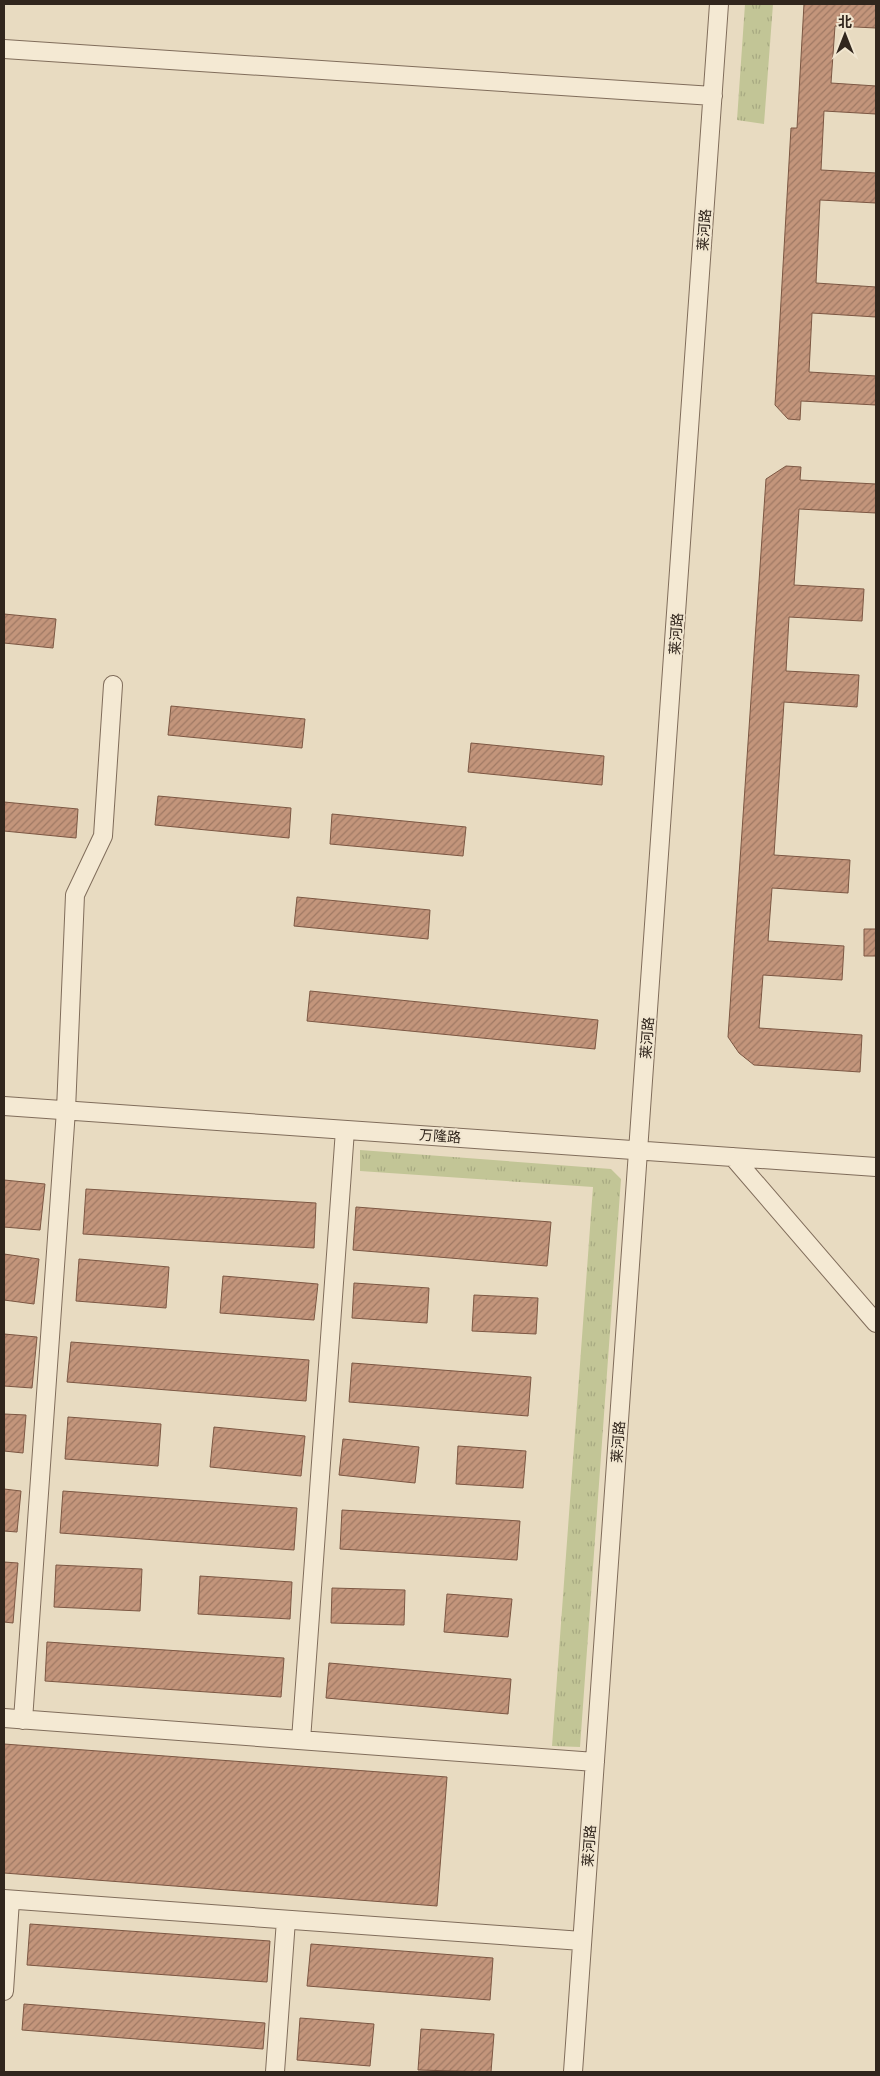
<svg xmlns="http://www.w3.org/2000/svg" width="880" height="2076" font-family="Bitter,'Noto Sans SC',serif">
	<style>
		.grass { fill: url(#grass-tufts) }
		.building { fill: url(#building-hatch); stroke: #7c5743 }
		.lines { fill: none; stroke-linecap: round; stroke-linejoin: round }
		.minor-casing { stroke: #806d5b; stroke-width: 20 }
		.minor { stroke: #f4e9d3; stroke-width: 18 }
		.labels { text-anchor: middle; stroke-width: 4; stroke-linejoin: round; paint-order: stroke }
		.street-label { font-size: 14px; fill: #31261d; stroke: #f1e6d0 }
	</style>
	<defs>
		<pattern id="grass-tufts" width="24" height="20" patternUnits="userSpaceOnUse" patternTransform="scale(1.25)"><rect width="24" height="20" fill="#c2c596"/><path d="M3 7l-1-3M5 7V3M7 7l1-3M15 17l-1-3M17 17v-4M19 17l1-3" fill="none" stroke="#a7a981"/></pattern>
		<pattern id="building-hatch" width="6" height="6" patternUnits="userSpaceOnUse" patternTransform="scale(1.25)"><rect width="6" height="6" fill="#c3957b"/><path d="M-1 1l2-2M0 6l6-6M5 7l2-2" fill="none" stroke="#9f7964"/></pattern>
	</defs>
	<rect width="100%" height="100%" fill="#e8dbc1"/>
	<path class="grass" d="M745,4H773L764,124L737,120Z
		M360,1150L611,1169L621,1179L580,1747L552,1746L593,1187L360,1171Z"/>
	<path class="building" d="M804,4H876V28L835,26L831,83L876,86V114L824,111L821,170L876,173V203L820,200L816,283L876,287V317L812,313L809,372L876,376V405L801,401L800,420L788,419L775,405L791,128H797Z
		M786,466L801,467L800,480L876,484V513L799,509L794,585L864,589L862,621L789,617L786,671L859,675L857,707L784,702L774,855L850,860L848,893L772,888L768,941L844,946L842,980L763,975L759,1028L862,1035L860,1072L754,1065L739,1053L728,1037L766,479Z
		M4,614L56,619L53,648L4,643Z
		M171,706L305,719L302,748L168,735Z
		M471,743L604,756L602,785L468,772Z
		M158,796L291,808L289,838L155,825Z
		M4,802L78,809L76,838L4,831Z
		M332,814L466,827L463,856L330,844Z
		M297,897L430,910L428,939L294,926Z
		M864,929H876V956H864Z
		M310,991L598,1020L595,1049L307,1021Z
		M4,1180L45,1184L40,1230L4,1227Z
		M86,1189L316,1203L314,1248L83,1234Z
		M356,1207L551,1222L547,1266L353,1250Z
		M4,1254L39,1259L34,1304L4,1300Z
		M79,1259L169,1267L166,1308L76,1301Z
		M223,1276L318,1284L314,1320L220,1313Z
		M354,1283L429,1288L427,1323L352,1318Z
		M474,1295L538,1298L536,1334L472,1331Z
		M4,1334L37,1337L32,1388L4,1386Z
		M71,1342L309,1360L306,1401L67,1382Z
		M352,1363L531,1377L528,1416L349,1402Z
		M4,1414L26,1415L23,1453L4,1451Z
		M68,1417L161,1424L158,1466L65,1459Z
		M214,1427L305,1436L301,1476L210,1467Z
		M343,1439L419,1447L415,1483L339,1475Z
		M458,1446L526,1451L523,1488L456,1484Z
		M4,1489L21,1491L17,1532L4,1531Z
		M63,1491L297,1508L294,1550L60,1533Z
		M342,1510L520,1521L517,1560L340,1549Z
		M4,1562L18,1563L13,1623L4,1622Z
		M56,1565L142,1569L140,1611L54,1607Z
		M200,1576L292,1582L290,1619L198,1614Z
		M332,1588L405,1590L404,1625L331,1623Z
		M447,1594L512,1599L508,1637L444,1632Z
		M47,1642L284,1658L281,1697L45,1681Z
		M329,1663L511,1679L508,1714L326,1698Z
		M4,1744L447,1777L437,1906L4,1873Z
		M30,1924L270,1941L267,1982L27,1965Z
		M311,1944L493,1958L490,2000L307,1986Z
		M24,2004L265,2023L263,2049L22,2030Z
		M300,2018L374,2024L370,2066L297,2060Z
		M421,2029L494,2034L491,2072L418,2070Z"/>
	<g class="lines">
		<defs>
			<path id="minor" d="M4,49L713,96
				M4,1106L876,1167
				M733,1157L876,1323
				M4,1718L595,1762
				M23,1720L66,1110L75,895L103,836L113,685
				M301,1740L345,1130
				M4,1899L582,1941
				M4,1991L10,1900
				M275,2072L286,1920
				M573,2072L719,4"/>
		</defs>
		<use href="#minor" class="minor-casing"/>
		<use href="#minor" class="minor"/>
	</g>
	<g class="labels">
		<g class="street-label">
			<text transform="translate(704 230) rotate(-86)" y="5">莱河路</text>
			<text transform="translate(676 634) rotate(-86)" y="5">莱河路</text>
			<text transform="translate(647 1038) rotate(-86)" y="5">莱河路</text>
			<text transform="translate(440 1136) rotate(4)" y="5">万隆路</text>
			<text transform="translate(618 1442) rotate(-86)" y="5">莱河路</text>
			<text transform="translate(589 1846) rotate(-86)" y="5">莱河路</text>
		</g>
	</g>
	<rect width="880" height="2076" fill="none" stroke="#31261d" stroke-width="10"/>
	<g transform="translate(845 35)" stroke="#f1e6d0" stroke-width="4" paint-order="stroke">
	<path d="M0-4L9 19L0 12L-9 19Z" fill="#31261d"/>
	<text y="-8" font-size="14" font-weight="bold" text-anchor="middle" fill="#31261d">北</text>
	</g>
</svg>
